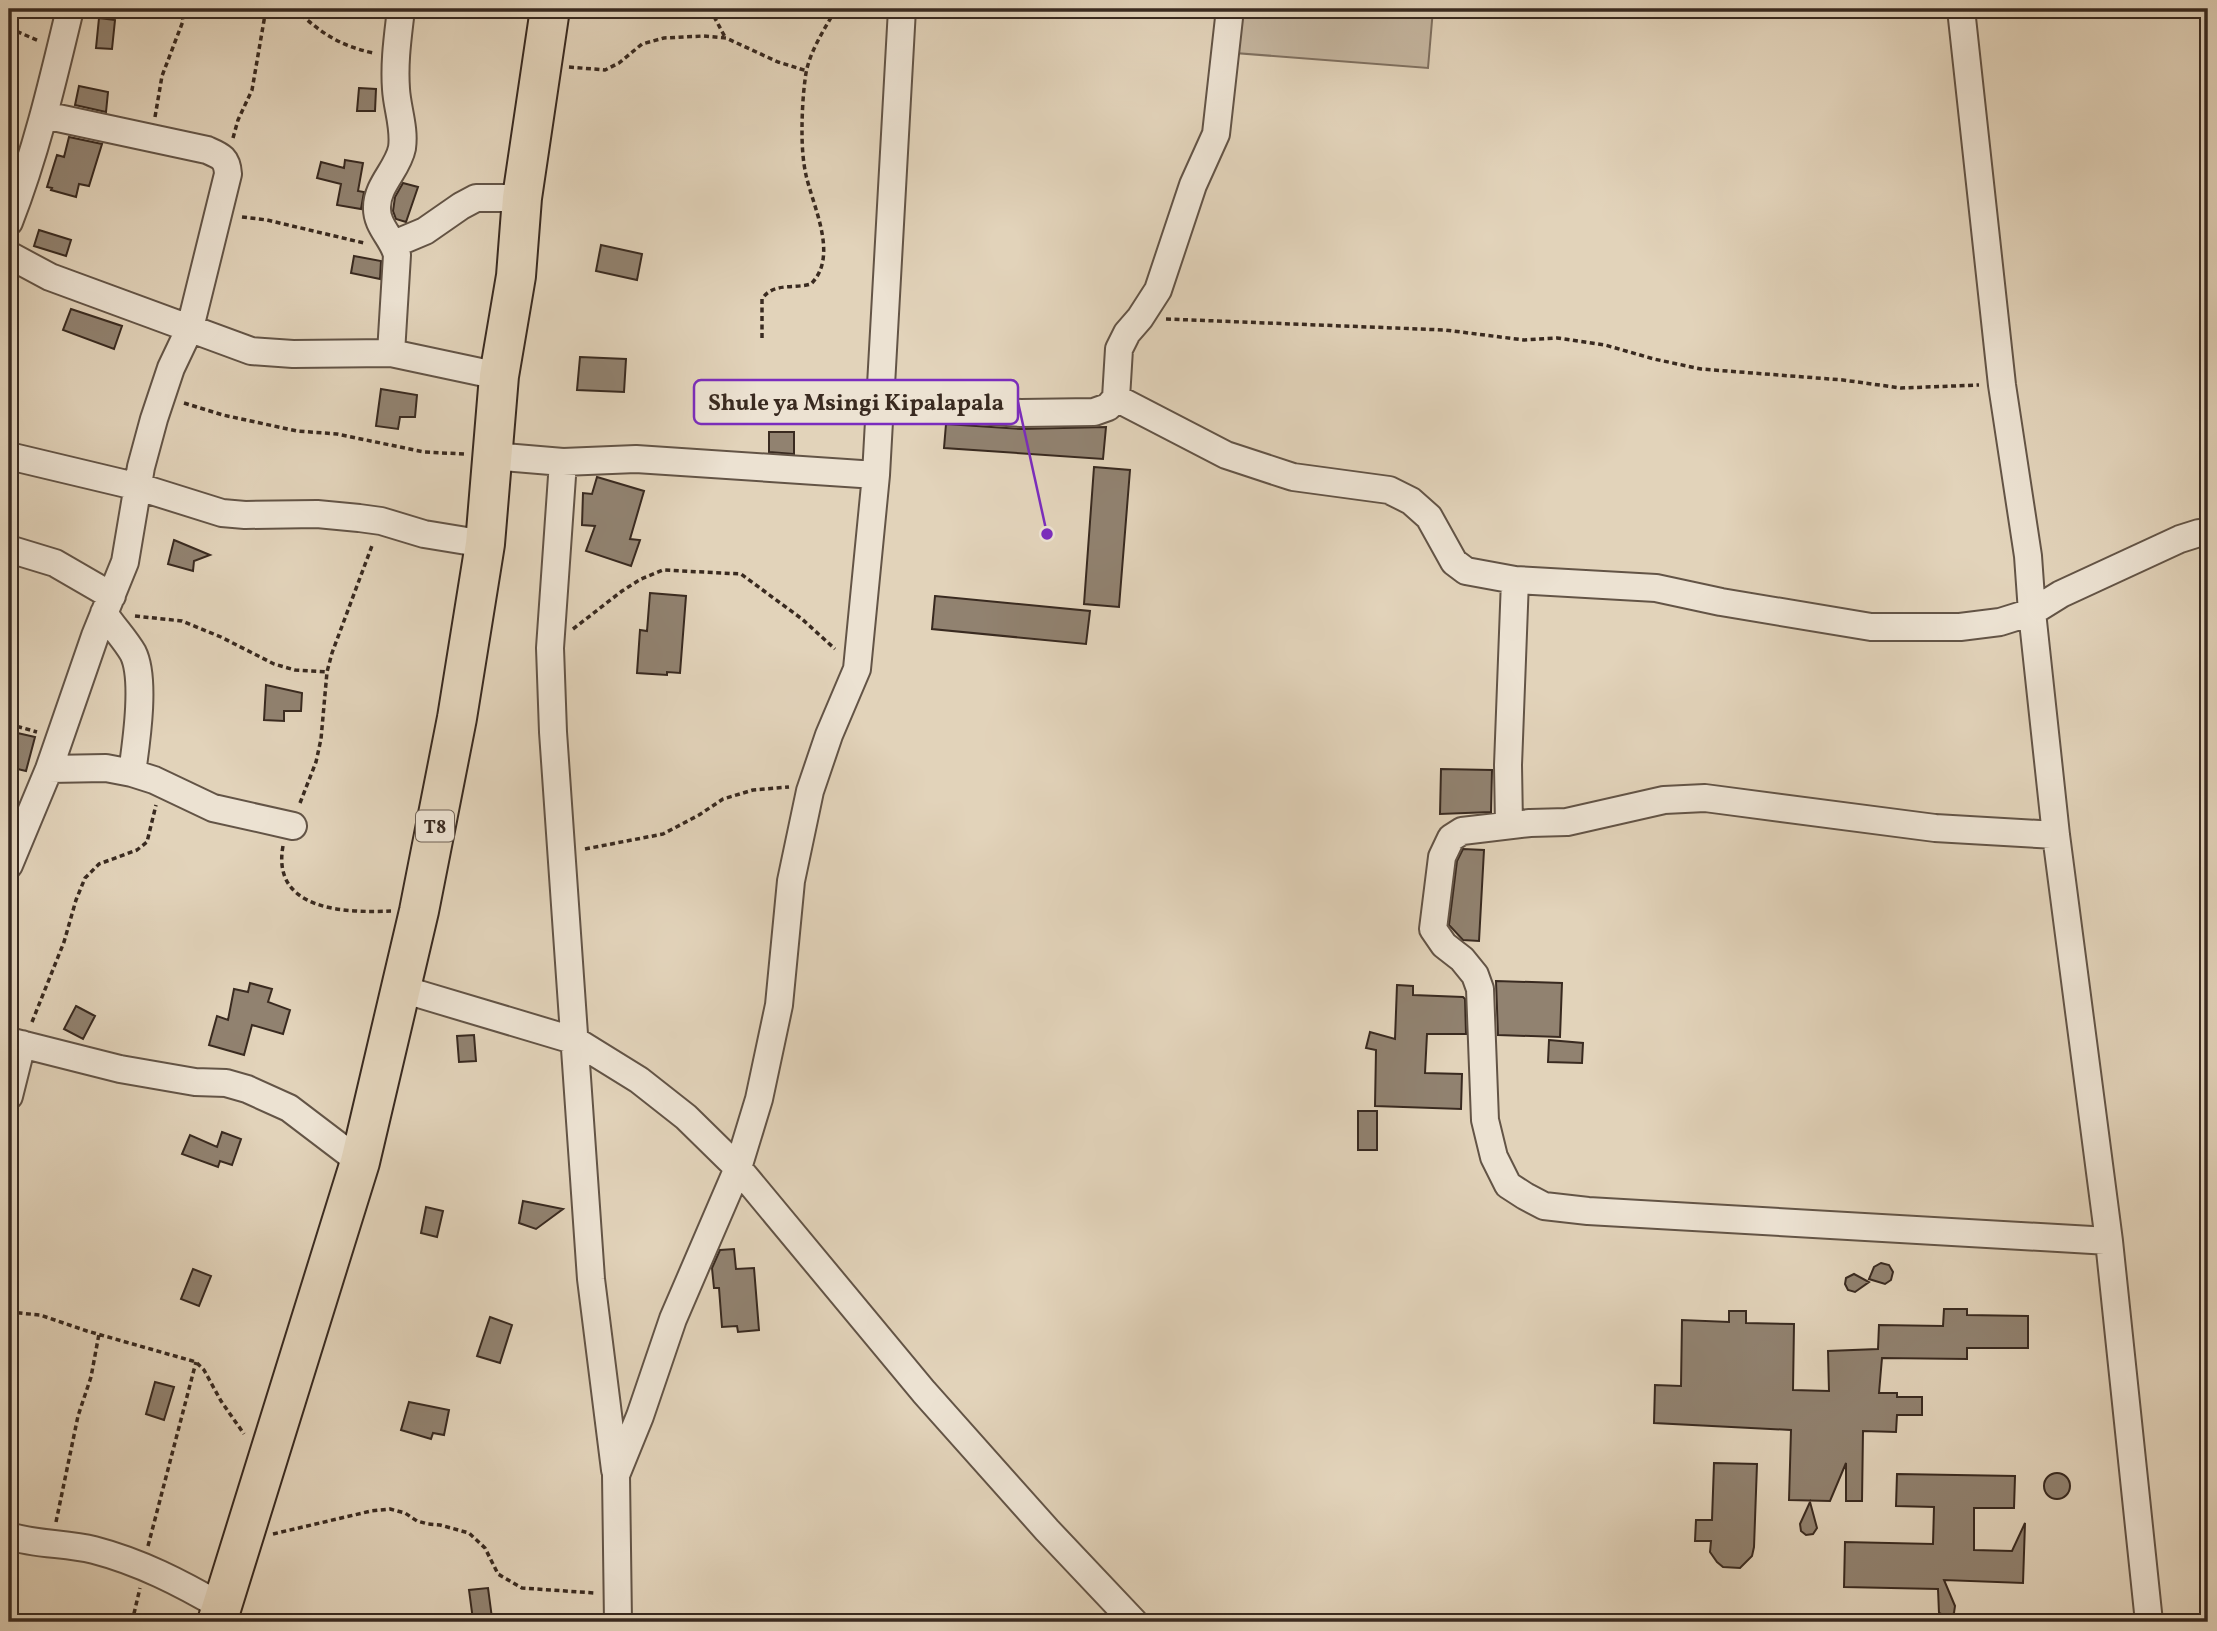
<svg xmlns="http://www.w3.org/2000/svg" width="2217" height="1631" font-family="Vollkorn,serif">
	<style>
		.grass { fill: #c5b6a0; stroke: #7f7060; stroke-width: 2 }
		.building { fill: #918270; stroke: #392a20; stroke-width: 2 }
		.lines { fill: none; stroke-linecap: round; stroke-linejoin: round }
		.minor-casing { stroke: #635446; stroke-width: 30 }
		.highway-casing { stroke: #392a20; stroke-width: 42 }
		.path { stroke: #392a20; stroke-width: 3.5; stroke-dasharray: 5 3.5; stroke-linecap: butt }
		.minor { stroke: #ece2d2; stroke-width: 26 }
		.highway { stroke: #e2d3ba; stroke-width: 38 }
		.labels { text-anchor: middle; stroke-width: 5; stroke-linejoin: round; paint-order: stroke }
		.shield { fill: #ece2d2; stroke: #6f6155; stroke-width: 2 }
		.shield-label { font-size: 19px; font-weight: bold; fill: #392a20 }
		.leader { fill: none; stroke: #7b2cbf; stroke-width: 2.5 }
		.callout-dot { fill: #7b2cbf; stroke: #ece2d2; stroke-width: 2.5 }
		.callout { fill: #ece2d2; stroke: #7b2cbf; stroke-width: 2.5 }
		.callout-label { font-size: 23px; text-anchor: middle; font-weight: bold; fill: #392a20 }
	</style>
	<rect width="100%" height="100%" fill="#e2d3ba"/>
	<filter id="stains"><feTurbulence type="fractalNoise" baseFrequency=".00286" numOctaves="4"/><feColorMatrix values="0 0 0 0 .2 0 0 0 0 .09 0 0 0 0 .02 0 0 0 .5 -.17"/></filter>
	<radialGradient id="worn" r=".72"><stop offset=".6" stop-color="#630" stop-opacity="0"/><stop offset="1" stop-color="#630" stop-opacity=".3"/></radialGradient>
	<path class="grass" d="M1238,9H1433L1428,68L1235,53Z"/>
	<path class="building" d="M99,18L115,20L112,49L96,48Z
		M79,86L108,92L106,112L75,105Z
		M359,88L376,89L375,111H357Z
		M69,137L102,144L89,186L79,184L76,197L51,190L52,188L47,187L57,155L64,157Z
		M345,160L363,163L358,191L364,192L361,209L337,205L341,184L317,178L321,162L344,168Z
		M403,183L418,187L406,222L396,219L393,211L395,197Z
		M39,230L71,240L66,256L34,246Z
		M601,245L642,254L637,280L596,271Z
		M354,256L381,261L380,279L351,273Z
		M71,309L122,326L114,349L63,330Z
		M580,357L626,359L624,392L577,390Z
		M381,389L417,395L415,417H400L398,429L376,426Z
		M946,424L1021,429L1106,427L1103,459L944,448Z
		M769,432H794V454L769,452Z
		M1094,467L1130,470L1119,607L1084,604Z
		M597,477L644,491L630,539L640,540L631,566L586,551L595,526L582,525L583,493L592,494Z
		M174,540L210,555L194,561L193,571L168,564Z
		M650,593L686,596L680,673L667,672V675L637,673L640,630L647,631Z
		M935,596L1090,611L1086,644L932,629Z
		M266,685L302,693L301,711H284V721L264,720Z
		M13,732L35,737L26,771L9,767V736L12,737Z
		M1441,769L1492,770L1491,812L1440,814Z
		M1463,849L1484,850L1479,941L1463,940L1449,925L1457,861Z
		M1496,981L1562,983L1560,1037L1498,1035Z
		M250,983L272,989L268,1002L290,1010L283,1034L252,1025L244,1055L209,1045L217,1016L228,1020L234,989L248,992Z
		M1397,985L1413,986V995L1463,997L1465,999L1466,1034H1427L1425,1073L1462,1074L1461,1109L1375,1106L1376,1050L1366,1048L1370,1032L1395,1039Z
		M76,1006L95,1016L83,1039L64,1029Z
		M474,1035L476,1061L459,1062L457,1036Z
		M1549,1040L1583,1043L1582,1063L1548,1062Z
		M1358,1111H1377V1150H1358Z
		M222,1132L241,1139L232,1165L220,1161L218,1167L182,1154L190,1135L217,1147Z
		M523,1201L563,1209L536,1229L519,1223Z
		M426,1207L443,1211L437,1237L421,1233Z
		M734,1249L736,1269L754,1268L759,1330L738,1332L737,1326L722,1327L719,1288H714L712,1268L720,1250Z
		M1881,1263L1889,1265L1893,1272L1891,1280L1885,1284L1869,1279L1874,1267Z
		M193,1269L211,1276L199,1306L181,1299Z
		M1854,1274L1869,1282L1855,1292L1848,1290L1845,1284L1846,1278Z
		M1944,1309H1967V1315L2028,1316V1348H1967V1359L1882,1358L1879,1393H1897V1397H1922V1415H1897L1896,1432L1863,1431L1862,1501H1846V1463L1830,1501L1789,1500L1791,1430L1654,1423L1655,1385L1681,1386L1682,1320L1729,1322V1311H1746V1323L1794,1324L1793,1390L1829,1391L1828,1351L1878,1349L1879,1325L1943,1326Z
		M490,1317L512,1325L500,1363L477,1356Z
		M155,1382L174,1387L164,1420L146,1414Z
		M409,1402L449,1410L444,1435L433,1433L431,1439L401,1430Z
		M1714,1463L1757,1464L1754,1547L1752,1556L1740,1568L1723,1567L1717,1562L1710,1552L1711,1541H1695L1696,1520H1712Z
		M2044 1486a13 13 0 1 1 26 0a13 13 0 1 1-26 0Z
		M1897,1474L2015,1476L2014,1508H1974V1550L2012,1551L2025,1523L2023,1583L1944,1580L1955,1606L1954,1613L1948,1617L1939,1613L1938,1589L1844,1587L1845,1542L1933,1544L1934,1507L1896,1506Z
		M1810,1502L1817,1528L1813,1534L1806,1535L1801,1531L1800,1524Z
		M488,1588L492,1618L473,1620L469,1590Z"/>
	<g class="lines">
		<defs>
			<path id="minor" d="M1961,9L2002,385L2028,556L2032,612L2056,835L2109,1241L2149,1622
				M9,222C36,153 53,80 70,9
				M394,244L425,231L461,206L476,198H522
				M9,255L50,277L251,351L293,354L391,353L499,376
				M391,353L397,255C393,238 376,226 377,207C377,185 398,169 402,148C405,128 397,108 396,89C394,61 398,36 401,9
				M1116,398L1226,455L1293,477L1389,490L1411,501L1429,517L1454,562L1466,571L1515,580L1656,588L1721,602L1871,627H1960L2000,622L2032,612L2061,594L2180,539L2199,533L2208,534
				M879,404L1021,413L1094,412L1108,407L1116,398L1119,349L1127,333L1140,318L1158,290L1193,185L1216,134L1230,9
				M9,456L139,487L222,513L245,515L317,514L359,518L381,521L424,534L485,544
				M491,456L563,462L636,459L876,475
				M563,462L550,648L553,732L591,1279L615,1470
				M9,549L55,563L112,596
				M104,613C113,627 125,639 133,653C146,679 136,744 132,773
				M49,769L106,768L132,773L154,780L213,808L293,826
				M1509,825L1508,765L1515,580
				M2056,835L1935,828L1705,798L1664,800L1567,822L1530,823L1462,831L1451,838L1442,857L1433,929L1444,945L1462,959L1475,975L1480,989L1485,1120L1494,1157L1508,1185L1525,1196L1544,1206L1588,1211L2109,1241
				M9,865L49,769L95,636L125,562L141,467L154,419L171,368L190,328L228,174C227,158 221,156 207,150L44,115
				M402,989L576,1041L639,1080L686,1117L738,1168L924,1392L1047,1530L1134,1622
				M9,1041L120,1069L195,1082L226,1083L247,1089L289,1108L360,1162
				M9,1096L22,1044
				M9,1536C37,1545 66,1543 94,1550C140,1562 181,1583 222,1607
				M618,1622L616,1475L640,1416L673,1319L738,1168L759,1099L779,1005L791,881L810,791L829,735L857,669L876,475L902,9"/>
			<path id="highway" d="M217,1622L360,1162L419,911L457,718L485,544L499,376L516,276L522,198L550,9"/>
		</defs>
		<use href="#minor" class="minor-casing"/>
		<use href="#highway" class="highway-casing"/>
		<path class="path" d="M295,9C321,33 338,45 373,53
			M710,9L725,37
			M9,28L39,41
			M569,67L605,70L619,63L642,44L664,38L703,36L726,38L778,62L807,71
			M155,117L162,76L183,21L181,9
			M233,138L238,120L252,90L266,9
			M242,217L267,220L364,243
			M1166,319L1445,330L1524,340L1557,338L1605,345L1654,359L1701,369L1843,380L1901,388L1979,385
			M762,338V299C773,282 795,289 811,284C839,256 813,207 806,175C803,162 802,146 802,132C802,113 803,92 806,73C810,51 825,28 836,9
			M184,403L223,415L297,431L337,434L424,452L464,454
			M135,616L182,621L221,637L274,664L295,670L327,672
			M573,629L622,591L641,579L663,570L741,574L802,619L835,649
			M9,724L37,732
			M300,803L316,762L321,739L327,672L332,653L373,543
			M283,846C271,911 346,913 391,911
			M585,849L663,834L699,815L723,799L753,790L789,787
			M32,1022L64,942L76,900L85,878L99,864L137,850L147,842L156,805
			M9,1312L40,1315L87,1331L196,1362L204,1370L221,1401L244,1434
			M56,1522L78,1416L91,1377L99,1334
			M273,1534L371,1511L390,1509L405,1513L417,1521L428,1524L440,1525L469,1533L485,1548L498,1574L522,1588L595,1593
			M148,1546L196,1362
			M132,1622L140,1588"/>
		<use href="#minor" class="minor"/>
		<use href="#highway" class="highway"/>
	</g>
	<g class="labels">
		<rect class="shield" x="416" y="810.5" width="38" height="31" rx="5"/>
		<g class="shield-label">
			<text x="435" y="833">T8</text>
		</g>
	</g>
	<path class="leader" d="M1047 534L1018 402"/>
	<circle class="callout-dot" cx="1047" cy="534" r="7"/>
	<rect class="callout" x="694" y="380" width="324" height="44" rx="7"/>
	<g class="callout-label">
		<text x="856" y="410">Shule ya Msingi Kipalapala</text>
	</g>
	<rect width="2217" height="1631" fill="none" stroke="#e2d3ba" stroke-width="35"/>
	<rect x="10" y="10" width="2196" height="1610" fill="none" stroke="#392a20" stroke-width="3.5"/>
	<rect x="18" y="18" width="2182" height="1596" fill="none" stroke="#392a20" stroke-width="2"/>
	<rect width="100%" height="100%" filter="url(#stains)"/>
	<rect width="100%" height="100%" fill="url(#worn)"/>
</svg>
